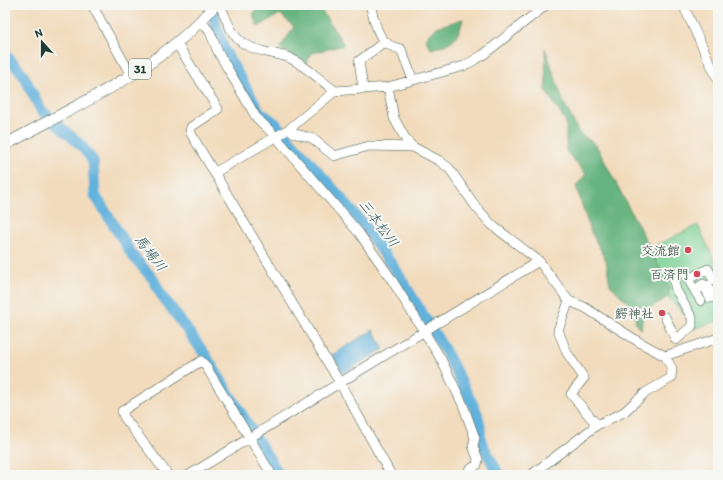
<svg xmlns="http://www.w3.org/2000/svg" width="723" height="480" font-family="Itim,'Klee One',sans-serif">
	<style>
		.green { fill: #7cd195; stroke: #4e8764 }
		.forest { fill: #65b37e; stroke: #427859 }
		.water { fill: #61b1db; stroke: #407788 }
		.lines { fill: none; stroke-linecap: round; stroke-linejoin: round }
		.river { stroke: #61b1db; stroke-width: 11 }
		.minor-casing { stroke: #3f5548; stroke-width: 10 }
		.major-casing { stroke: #3f5548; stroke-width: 12 }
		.minor { stroke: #fff; stroke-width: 9 }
		.major { stroke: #fff; stroke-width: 11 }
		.poi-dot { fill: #d1495b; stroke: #f6f6f2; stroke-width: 1.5 }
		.labels { text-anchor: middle; stroke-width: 4; stroke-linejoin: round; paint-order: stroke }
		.shield { fill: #f6f6f2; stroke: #60746d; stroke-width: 1 }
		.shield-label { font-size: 12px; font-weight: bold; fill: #1f3d34 }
		.poi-label { font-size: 13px; fill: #1f3d34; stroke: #f6f6f2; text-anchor: end }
		.water-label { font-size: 14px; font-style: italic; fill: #305a5e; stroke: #f6f6f2 }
	</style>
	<rect width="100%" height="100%" fill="#f6f6f2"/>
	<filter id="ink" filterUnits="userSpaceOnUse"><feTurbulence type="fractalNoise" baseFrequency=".025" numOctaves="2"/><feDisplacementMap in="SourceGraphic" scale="8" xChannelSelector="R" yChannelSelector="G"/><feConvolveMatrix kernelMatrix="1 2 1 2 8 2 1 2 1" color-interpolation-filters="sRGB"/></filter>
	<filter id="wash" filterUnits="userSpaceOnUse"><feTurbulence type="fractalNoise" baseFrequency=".012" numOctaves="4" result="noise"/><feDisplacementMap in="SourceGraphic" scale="16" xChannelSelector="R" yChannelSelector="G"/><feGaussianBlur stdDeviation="0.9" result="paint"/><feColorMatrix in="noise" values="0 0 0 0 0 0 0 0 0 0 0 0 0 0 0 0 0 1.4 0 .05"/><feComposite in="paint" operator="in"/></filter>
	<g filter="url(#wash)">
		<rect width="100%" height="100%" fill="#f2dbbc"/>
		<path class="green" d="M698,225L718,268V321L690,330V320L668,297L669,288L650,248Z"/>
		<path class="forest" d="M259,5H318L344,45L312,53L305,65L280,48L294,27L280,14L258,27L253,15Z
			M463,19C458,40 451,44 431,49L425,38L437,27Z
			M545,48L563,101L579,133L596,145L650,248L669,288L668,297L643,312L641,330L636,325L634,309L610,285L606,260L590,230L576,186L586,174L566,151V122L546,91Z"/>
		<path class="water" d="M373,330L384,349L343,373L332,355Z"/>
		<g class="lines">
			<path class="river" d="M213,5L215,22L224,50L260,112L275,123L341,198L365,227L397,272L447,354L477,413L480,426L481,442L499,475
				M5,54L22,73L41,110L82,146L93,161L95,195L133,256L153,279L161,294L204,353L279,475"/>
		</g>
	</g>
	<g filter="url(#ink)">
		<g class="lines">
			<defs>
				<path id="minor" d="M92,5L131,75
					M220,5C233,34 233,44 266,52C274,54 283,55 290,58C307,67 320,80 335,91L388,87L464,66L483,55L546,5
					M370,5C376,24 377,46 401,49L413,80
					M683,5L718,80
					M201,21L210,32L218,52L256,117L276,137L359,233L390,277L441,359L463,405L475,438L473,446L478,459L477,465L469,470L471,475
					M177,44L218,109L191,127L190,132L340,383L391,475
					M388,87L394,118L406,140L413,147L438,160L449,168L476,207L492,225L539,261L569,301L584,307L639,342L665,356L672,369L671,378L645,393L624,412L597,425L531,475
					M363,88L359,61L384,42
					M289,129L296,134L312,138L334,156L369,146L413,147
					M214,173L289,129L335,91
					M704,271L708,269L714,281L718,279
					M688,279L701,301
					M696,293L700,286L703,284L710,298L713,297L707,285
					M569,301L558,330L567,353L584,378L571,394L597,425
					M665,317L676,340L692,326V318L676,290L673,277L685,271L688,279L700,273
					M665,356L718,338
					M168,475L124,417L122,411L201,361L205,365L272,475
					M189,475L539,261"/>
				<path id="major" d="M5,145C77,104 161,70 215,5"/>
			</defs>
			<use href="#minor" class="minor-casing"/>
			<use href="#major" class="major-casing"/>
			<use href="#minor" class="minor"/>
			<use href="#major" class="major"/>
		</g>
	</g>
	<g class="poi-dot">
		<circle cx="688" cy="250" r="4"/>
		<circle cx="697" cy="274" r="4"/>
		<circle cx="662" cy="313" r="4"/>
	</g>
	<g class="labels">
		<rect class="shield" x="129" y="59" width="22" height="20" rx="3"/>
		<g class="shield-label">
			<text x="140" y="73">31</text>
		</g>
		<g class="poi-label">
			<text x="680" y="255">交流館</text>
			<text x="689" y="279">百済門</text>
			<text x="654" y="318">鰐神社</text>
		</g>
		<g class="water-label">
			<text transform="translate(379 223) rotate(53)" y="5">三本松川</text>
			<text transform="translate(151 253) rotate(53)" y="5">馬場川</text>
		</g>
	</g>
	<rect width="723" height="480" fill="none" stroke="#f6f6f2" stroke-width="20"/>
	<g transform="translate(42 42) rotate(339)" stroke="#f6f6f2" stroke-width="3" paint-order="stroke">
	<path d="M0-3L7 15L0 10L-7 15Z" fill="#1f3d34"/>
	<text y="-6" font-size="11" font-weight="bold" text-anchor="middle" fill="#1f3d34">N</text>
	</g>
</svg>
